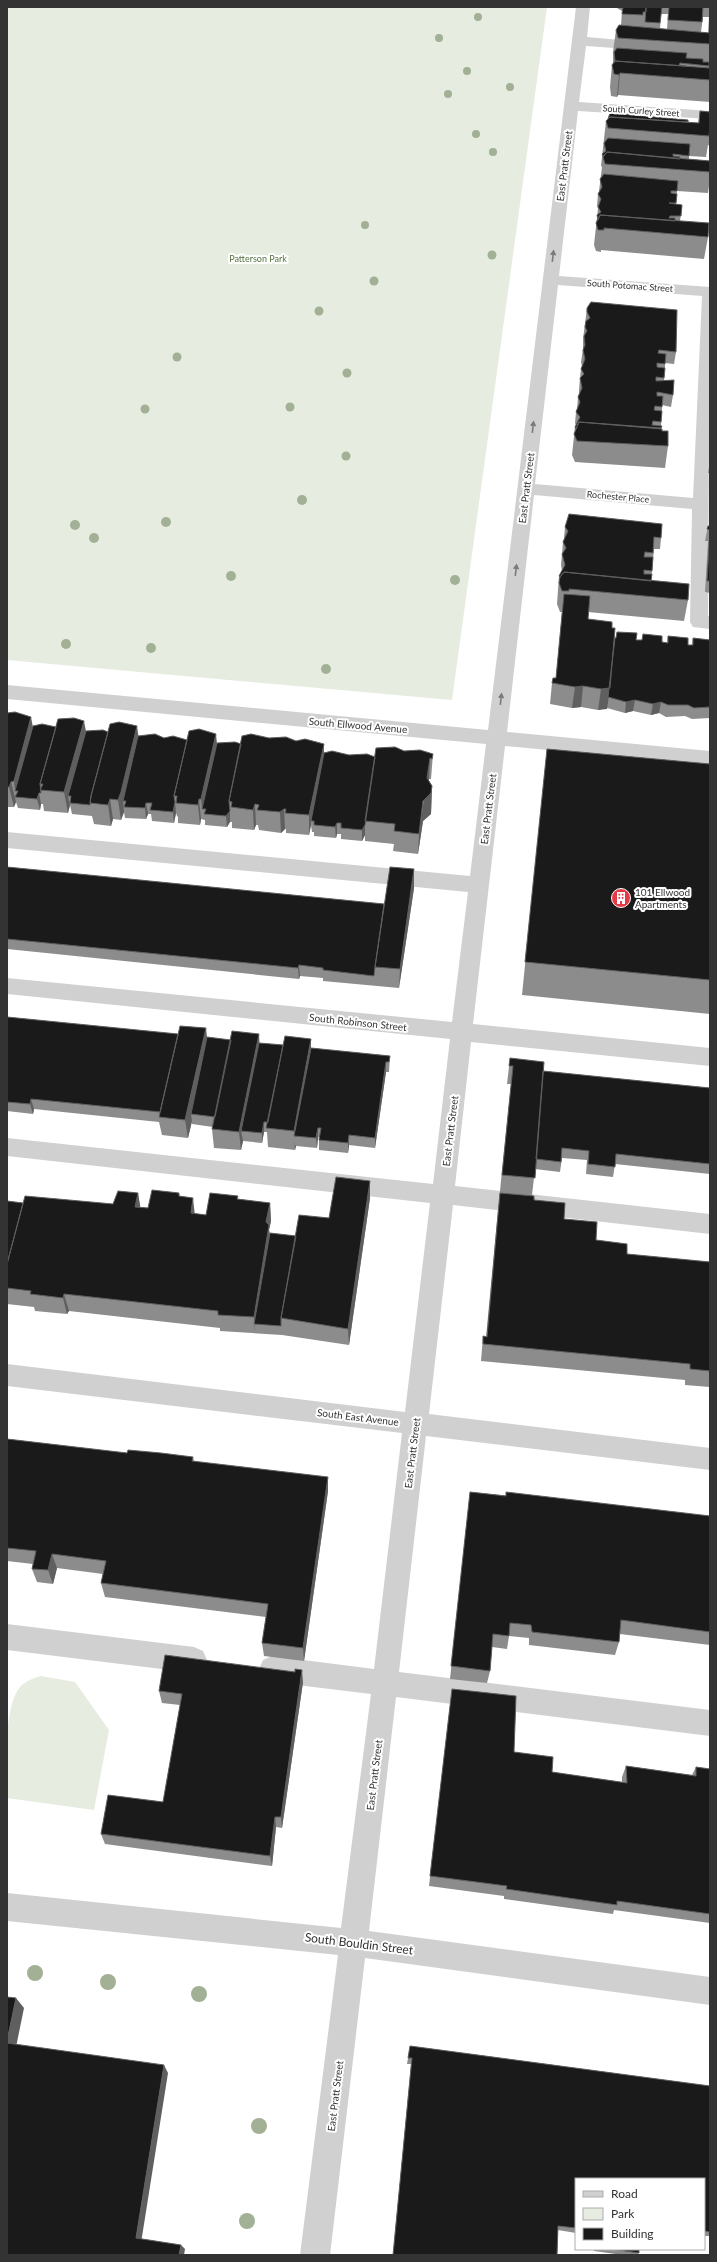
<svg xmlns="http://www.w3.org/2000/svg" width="717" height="2262" font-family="Lato,sans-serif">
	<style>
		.green { fill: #e6ecdf }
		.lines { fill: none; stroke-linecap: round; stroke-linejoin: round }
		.minor { fill: #d0d0d0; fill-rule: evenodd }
		.tree { fill: #a2b095 }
		.wall { fill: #8c8c8c; fill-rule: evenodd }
		.shaded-wall { fill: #5f5f5f }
		.building { fill: #1a1a1a; stroke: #5f5f5f }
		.oneway { fill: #7a7a7a }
		.labels { text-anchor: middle; stroke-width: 4; stroke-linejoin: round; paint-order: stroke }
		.far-street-label { font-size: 9px; fill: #333; stroke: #fff }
		.far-park-label { font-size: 9px; fill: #56703f; stroke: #fff }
		.street-label { font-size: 10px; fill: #333; stroke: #fff }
		.poi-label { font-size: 10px; fill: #333; stroke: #fff; text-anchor: start }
		.near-street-label { font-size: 12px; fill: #333; stroke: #fff }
	</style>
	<rect width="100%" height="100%" fill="#fff"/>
	<path class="green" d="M7,7H547L452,700L7,660Z
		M41,1676L75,1682L109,1730L94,1810L7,1798C7,1772 2,1703 22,1685C28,1680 34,1678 41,1676Z"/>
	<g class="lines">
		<path class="minor" d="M576,7H590L587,37L643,42L650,46L643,50L586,46L579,102L710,111V119L578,111L559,276L710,287L708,616L710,617V629L693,627L690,622L692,509L534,495L507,732L710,751V765L505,746L473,1024L710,1048V1066L471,1042L455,1186L710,1214V1234L453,1205L429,1414L710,1448V1470L426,1436L399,1672L710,1710V1736L396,1697L369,1931L710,1977V2005L365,1958L330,2255H300L338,1955L7,1921V1893L341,1928L371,1694L272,1682L263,1678L259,1669L263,1660L272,1656L374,1669L402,1433L7,1386V1364L405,1412L430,1203L7,1156V1138L433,1184L450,1039L7,994V978L452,1022L468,892L7,848V832L470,876L486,744L7,699V685L488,730ZM558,285L702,296L693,498L535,484Z
			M7,1624L194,1647L203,1651L207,1660L203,1669L194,1673L7,1650Z"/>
	</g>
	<g class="tree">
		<circle cx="478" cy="17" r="4"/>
		<circle cx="439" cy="38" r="4"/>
		<circle cx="467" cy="71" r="4"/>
		<circle cx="510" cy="87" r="4"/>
		<circle cx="448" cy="94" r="4"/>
		<circle cx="476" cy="134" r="4"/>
		<circle cx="493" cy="152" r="4"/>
		<circle cx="365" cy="225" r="4"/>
		<circle cx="492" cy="255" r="4.5"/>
		<circle cx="374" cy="281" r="4.5"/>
		<circle cx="319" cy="311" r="4.5"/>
		<circle cx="177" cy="357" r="4.5"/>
		<circle cx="347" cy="373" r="4.5"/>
		<circle cx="290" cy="407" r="4.5"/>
		<circle cx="145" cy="409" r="4.5"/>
		<circle cx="346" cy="456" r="4.5"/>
		<circle cx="302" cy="500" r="5"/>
		<circle cx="166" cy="522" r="5"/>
		<circle cx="75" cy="525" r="5"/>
		<circle cx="94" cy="538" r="5"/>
		<circle cx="231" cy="576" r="5"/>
		<circle cx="455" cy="580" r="5"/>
		<circle cx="66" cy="644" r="5"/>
		<circle cx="151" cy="648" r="5"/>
		<circle cx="326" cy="669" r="5"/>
		<circle cx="35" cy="1973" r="8"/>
		<circle cx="108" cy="1982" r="8"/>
		<circle cx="199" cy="1994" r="8"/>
		<circle cx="259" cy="2126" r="8"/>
		<circle cx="247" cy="2221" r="8"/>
	</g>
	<path class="wall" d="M618,7H710V65H709V68H710V102L618,95L617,97L611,96L610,87L612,65L613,64V52L616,30L621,26L622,11L617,8ZM661,14H668L667,30L660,29ZM703,17H709L708,33L701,32Z
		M700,111L710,112V146L708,145L706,157L689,156V159L710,161V179L708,193L677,191L676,204L682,205L680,221L708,237L704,259L601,250V252L596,251L594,245L598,208L597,206L598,194L599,193V191L602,167L601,166L606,121L698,123Z
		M587,308L676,352L674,364L665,363V368L664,381L673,395L671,407L662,405V411L661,426L662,431L668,446L665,468L575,462L572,455L575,427L576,425L575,423L576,412L577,409L578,397L579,394V390L580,378L581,369L582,366L581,362L583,349V339Z
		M710,460V473H708Z
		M708,526H710V593L705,592L708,541H705Z
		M565,527L661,538L660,549H654L651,581L688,600L684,621L588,612V619L612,628L615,638L667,643L668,636L688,645H692L693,638L710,640V718L692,719L685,716L666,717L659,713L651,715L633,711L625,713L607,708L598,710L581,707L572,708L550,704L552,683L556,678L562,612H560L557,604L559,576L562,571L561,565L562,554L563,542L564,539V538Z
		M7,713L33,726L56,727L86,731L108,732L138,736L187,740L217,744H241L349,755L375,757L404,751L433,754L431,779H429V781L432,786L431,814L423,821L418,854L393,851L394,844L365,841V835L362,841L341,839V834H337L336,838L314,836V832H312L311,825L309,835L286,833V829H285L281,833L259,830L258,825H256L254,830L232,828V822H230L227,827L205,825V820L201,819L200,825L178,823V817L177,816L176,813L174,823L152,821L151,814H148L146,819L125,818L124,812L121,820L113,819L111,826L94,824L92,816L72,814L70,805L68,813L44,811L43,804H41L40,810L18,808L16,802L14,807H7Z
		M547,749L710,764V1014L522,995Z
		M7,867L384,904L414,888L399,988L323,981V978L300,976L299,979L7,949Z
		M7,1017L231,1040L259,1034V1043L283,1045L311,1039V1048L390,1056L389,1072H386L375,1148L349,1145L348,1153L319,1150V1137L318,1138L317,1148L296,1146L295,1150L268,1147L267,1132H264L262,1143L243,1141L241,1150L214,1148L212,1129L213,1127L192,1124V1121L188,1138L162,1135L159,1122L34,1109L33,1114L7,1111Z
		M510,1058L543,1071L710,1088V1174L615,1164L613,1177L586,1174L587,1160L562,1158L560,1172L535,1169L532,1195L534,1200L564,1219L596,1240L627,1254L710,1262V1387L685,1385V1380L481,1361L483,1336L486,1337L498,1210L511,1084H507Z
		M370,1181V1198L349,1345L282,1335L220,1331V1328L69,1311L67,1314L35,1311L34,1307L7,1304V1201L23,1203L113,1204L138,1193L140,1207L148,1208L179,1193V1197L195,1214L206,1215L238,1199L270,1203L271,1221L269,1230L270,1233L296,1236L329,1218Z
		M7,1439L127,1453L193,1457L194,1461L328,1491L304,1661L264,1656L262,1643L266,1617L105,1597L101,1583L103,1574L57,1568L53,1584L37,1582L32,1569L33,1564L7,1561Z
		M470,1492L710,1516V1645L620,1634L619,1642L615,1655L529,1645V1638L509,1636L507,1649L492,1647L490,1671L487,1683L450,1679Z
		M303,1682L282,1828L276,1827L272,1866L105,1844L101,1834L163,1802L180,1705L162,1703L159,1691Z
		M452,1689L514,1752L552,1772L622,1782V1777L626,1766L692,1775L696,1767L710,1769V1923L614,1910L613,1914L504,1899V1896L429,1886Z
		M410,2046L710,2086V2236H704V2179H576V2233L558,2230L557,2255H393L411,2064H407Z
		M594,2249H639V2253L636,2255H623L594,2251Z"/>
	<path class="shaded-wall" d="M620,73L618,95L617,97L619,75Z
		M583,686L581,707L572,708L575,687Z
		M610,688L607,709L598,710L601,689Z
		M635,700L633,711L625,713L626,702Z
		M661,702L659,713L651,715L653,704Z
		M31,717L35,738L18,791H15L14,781Z
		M84,721L88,742L68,796L70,805L68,813L64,792Z
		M137,726L140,747L126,801H123L124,812L121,820L118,800Z
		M216,734L218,755L202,809L201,799Z
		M324,744V764L311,821V825L309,835V815Z
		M430,758L429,779L426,798L432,786L431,814L423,821L418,854L419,834Z
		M11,782L16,802L14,807L9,787Z
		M39,793L41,804L40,810L37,799Z
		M110,799L113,819L111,826L108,805Z
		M199,799L201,819L200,825L198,805Z
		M175,802L176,813L174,823L173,812Z
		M146,803L148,814L146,819L145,808Z
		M255,804L256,825L254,830L253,810Z
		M284,809L285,829L281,833L280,812Z
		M230,811V822L227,827L226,816Z
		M337,823V834L336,838L335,827Z
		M365,824V835L362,841V830Z
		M414,869V888L399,988L400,969Z
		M299,965L300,976L299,979L298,968Z
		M206,1028L208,1047L191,1114L192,1121L188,1138L185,1120Z
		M259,1034L260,1053L241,1131L243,1141L241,1150L239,1132Z
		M311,1039V1058L294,1136L295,1145L296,1146L295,1150L294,1131Z
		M386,1062V1072L375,1148V1138Z
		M31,1099L34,1109L33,1114L30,1104Z
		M264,1122V1132L262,1143V1133Z
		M318,1128V1138L317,1148L316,1138Z
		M349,1135V1145L348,1153V1143Z
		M370,1181V1198L349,1345L348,1329Z
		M138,1193L141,1211L135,1207Z
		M193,1198L195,1216L191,1213Z
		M270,1203L271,1221L269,1230L270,1242L254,1324L255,1333L254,1317L266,1222Z
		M64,1294L69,1311L67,1314L63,1298Z
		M328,1477V1491L304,1661L303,1648Z
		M52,1554L57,1568L53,1584L48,1570Z
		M302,1670L303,1682L282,1828L281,1817Z
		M275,1817L276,1827L272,1866L270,1856Z
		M16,1998L24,2008L15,2052L7,2044V2041Z
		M164,2065L168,2073L141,2243L136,2238Z
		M181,2245L185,2249L184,2255H179Z"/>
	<path class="building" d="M623,7H646V12H643V15L622,14Z
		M646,7H662L660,23L645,22Z
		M669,7H703L702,22L668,20Z
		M619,25L710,33V44L618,38L616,30Z
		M617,48L687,53L686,58L703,59V62H709V66L680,63L679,65L686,66L615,61L614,63L615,60L614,52Z
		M615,61L710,68V80L620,73L619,75L614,74L612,65Z
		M700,111L710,112V127L709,136L608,128L606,121L610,117L699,123Z
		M610,113L688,120V122L610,117L608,119Z
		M608,138L690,144L689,156L673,154V156L680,157V159L607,152L603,156L602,154L606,151L604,143Z
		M607,152L710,161V172L605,164L603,157Z
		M604,174L678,181L677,191H671V193L677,194L676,203H669L682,205L681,216H670L669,218H675V221L600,215L598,220L597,215L601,212L598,207L601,199L598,194L602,187L600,179Z
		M600,215L709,223L708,237L604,228V230H598L596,223Z
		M591,302L677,310L676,352L659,350L658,353L666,354L665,364L657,363V367L665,368L664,378L656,377V381L674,380L673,395L657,392V396H663L662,407L655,406L654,410L662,411L661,422L653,421L652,425L662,426L661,428L579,422L576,429L575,427L580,417L576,412L580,402L578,397L582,388L580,378L584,374L581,369L585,359L583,350L585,345L584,336L587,331L585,327L586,321L590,318L587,312V308Z
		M579,422L662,429V431H668V446L577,441L574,434Z
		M569,514L662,524L661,538L654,537L653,553L645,552L644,557H653L652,571L644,570V574H652L651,581L564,572L560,577L559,576L565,565L562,554L566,548L563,542L568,531L565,527Z
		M708,526H710V581H707L710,530L707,529Z
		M564,572L689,584L688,600L569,589V591H562L559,583L560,577Z
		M564,594L590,596L588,619L612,622V628H615L610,688L601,689L583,686L575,687L552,683L553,678H556Z
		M617,632L637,633L636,640H642L643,634L662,636V642L668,643V636L688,638V645H693V638L710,640V707L694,708L688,705H668L661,702L653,704L635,700L626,702L608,697L615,638H616Z
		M15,712L31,717L14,781L11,782L9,787H7V713Z
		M74,718L84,721L64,792L40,790L43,784H40L58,719Z
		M119,722L137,726L121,792L118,800L110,799L108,805L90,803L91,796L110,724Z
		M42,724L56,727L40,784L41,793H39L37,799L15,797L18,791H15L33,726Z
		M199,729L216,734L201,799H199L198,805L176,803L177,796H174L189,731Z
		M103,730L108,732L91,796L90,805L70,803L71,796H68L86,731Z
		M155,734L164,738L173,736L187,740L174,796L175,802L173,812L150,810L152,803H146L145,808L124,807L126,801H123L138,736Z
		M251,734L269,738L286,737L296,741L305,739L324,744L309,815L285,813L286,809H284L280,812L257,810L259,805L255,804L253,810L231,807L232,802L229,801L242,736Z
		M235,742L241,744L229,801L230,811L226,816L204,814L206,809H202L217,743Z
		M395,747L404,751L420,750L433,754L432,759L430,758L427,778L432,786L431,793L423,801L419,834L394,831L395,824L365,821L376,748Z
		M547,749L710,764V980L525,962Z
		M332,751L349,755L367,754L375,757L365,825L362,830L341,828V823H337L335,827L314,825V821H311L324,753Z
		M7,867L384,904L375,967L374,976L323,970V968L299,965L298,968L7,939Z
		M390,867L414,869L400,969L375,967Z
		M7,1017L178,1034L160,1112L31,1099L30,1104L7,1102Z
		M180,1026L206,1028L185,1120L159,1117Z
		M232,1031L259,1034L239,1132L212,1129Z
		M285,1036L311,1039L294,1131L266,1128Z
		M207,1037L231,1040L215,1117L191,1114Z
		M259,1043L283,1045L268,1122H264L262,1133L241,1131Z
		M311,1048L390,1056L389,1062H386L375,1138L349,1135L348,1143L319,1140L321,1128H318L316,1138L294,1136Z
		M510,1058L544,1062L535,1178L502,1175L513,1066H509Z
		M543,1071L710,1088V1164L616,1154L615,1167L588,1164L589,1151L562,1148L561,1162L536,1159Z
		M336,1177L370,1181L348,1329L281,1318L299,1215L329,1218Z
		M152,1190L179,1193V1196L193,1198L191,1213L206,1215L210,1193L238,1196L237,1199L270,1203L266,1222L269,1225L254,1317L218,1315V1311L64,1294L63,1298L30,1294L31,1291L7,1288V1264L25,1196L113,1204L118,1191L138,1193L135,1207L148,1208Z
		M500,1193L534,1196V1200L565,1203L564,1219L597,1222L596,1240L627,1244V1254L710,1262V1371L690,1369V1364L483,1344V1336L487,1337Z
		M7,1201L23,1203L7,1264Z
		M270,1233L296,1236L281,1318V1326L254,1324Z
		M7,1439L127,1453L128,1450L161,1453L193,1457L192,1461L328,1477L303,1648L262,1643L268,1604L101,1583L106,1561L52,1554L48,1570L32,1569L36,1551L7,1548Z
		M470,1492L506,1496V1492L710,1516V1632L621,1620L619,1642L532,1632L531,1625L510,1623L509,1636L493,1634L490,1671L451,1666Z
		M165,1655L295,1672V1669L302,1670L281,1817H275L270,1856L101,1834L108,1795L163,1802L182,1694L159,1691Z
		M452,1689L516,1696L514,1752L553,1757L552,1772L627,1783L626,1766L696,1776V1767L710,1769V1914L617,1901V1905L506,1889L507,1886L430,1876Z
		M7,1997L16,1998L7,2041Z
		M7,2043L164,2065L136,2238L181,2245L179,2255H7Z
		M410,2046L710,2086V2232L704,2231V2179H576V2228L558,2226L557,2255H393L412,2058H408Z
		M611,2249H639V2253Z"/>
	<defs><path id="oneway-solid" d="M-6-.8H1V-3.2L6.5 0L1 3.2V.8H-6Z"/></defs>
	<g class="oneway">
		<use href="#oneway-solid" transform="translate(553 256) rotate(-83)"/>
		<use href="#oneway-solid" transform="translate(533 427) rotate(-83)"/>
		<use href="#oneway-solid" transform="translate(516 570) rotate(-83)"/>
		<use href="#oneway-solid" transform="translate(501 699) rotate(-83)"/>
	</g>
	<defs>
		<symbol id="building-disc" viewBox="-11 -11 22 22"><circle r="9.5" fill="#e63946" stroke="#fff"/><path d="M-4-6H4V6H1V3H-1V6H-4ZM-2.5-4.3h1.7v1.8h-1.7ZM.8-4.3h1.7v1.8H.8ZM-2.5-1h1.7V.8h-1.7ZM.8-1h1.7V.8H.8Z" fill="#fff"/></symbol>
	</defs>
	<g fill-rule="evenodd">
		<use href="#building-disc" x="610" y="887" width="22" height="22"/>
	</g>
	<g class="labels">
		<g class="far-street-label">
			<text transform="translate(641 111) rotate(4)" y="3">South Curley Street</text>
			<text transform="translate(630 286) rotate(4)" y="3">South Potomac Street</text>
			<text transform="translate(618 497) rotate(5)" y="3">Rochester Place</text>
		</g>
		<g class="far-park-label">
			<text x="258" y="262">Patterson Park</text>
		</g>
		<g class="street-label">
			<text transform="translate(564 166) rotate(-83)" y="4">East Pratt Street</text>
			<text transform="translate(526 488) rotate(-83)" y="4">East Pratt Street</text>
			<text transform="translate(358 725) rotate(5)" y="4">South Ellwood Avenue</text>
			<text transform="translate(488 809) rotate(-83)" y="4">East Pratt Street</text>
			<text transform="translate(358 1022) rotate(6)" y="4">South Robinson Street</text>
			<text transform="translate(450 1131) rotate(-83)" y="4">East Pratt Street</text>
			<text transform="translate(358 1417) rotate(7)" y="4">South East Avenue</text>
			<text transform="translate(412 1453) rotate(-83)" y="4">East Pratt Street</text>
			<text transform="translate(374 1775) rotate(-83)" y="4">East Pratt Street</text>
			<text transform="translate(335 2096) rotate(-83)" y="4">East Pratt Street</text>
		</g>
		<g class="poi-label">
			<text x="635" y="896">101 Ellwood<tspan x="635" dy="12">Apartments</tspan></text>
		</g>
		<g class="near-street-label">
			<text transform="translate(359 1944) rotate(7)" y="4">South Bouldin Street</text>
		</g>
	</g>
	<rect width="717" height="2262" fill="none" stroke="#333333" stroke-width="16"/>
	<rect x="575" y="2178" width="130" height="72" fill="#ffffff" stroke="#adadad"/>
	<rect x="583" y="2191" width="20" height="6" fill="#d0d0d0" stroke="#adadad"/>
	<text x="611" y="2198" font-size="12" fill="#333333">Road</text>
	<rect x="583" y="2208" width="20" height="12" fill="#e6ecdf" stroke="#adadad"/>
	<text x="611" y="2218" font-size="12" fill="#333333">Park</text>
	<rect x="583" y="2228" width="20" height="12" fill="#1a1a1a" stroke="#adadad"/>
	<text x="611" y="2238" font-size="12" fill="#333333">Building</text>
</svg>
